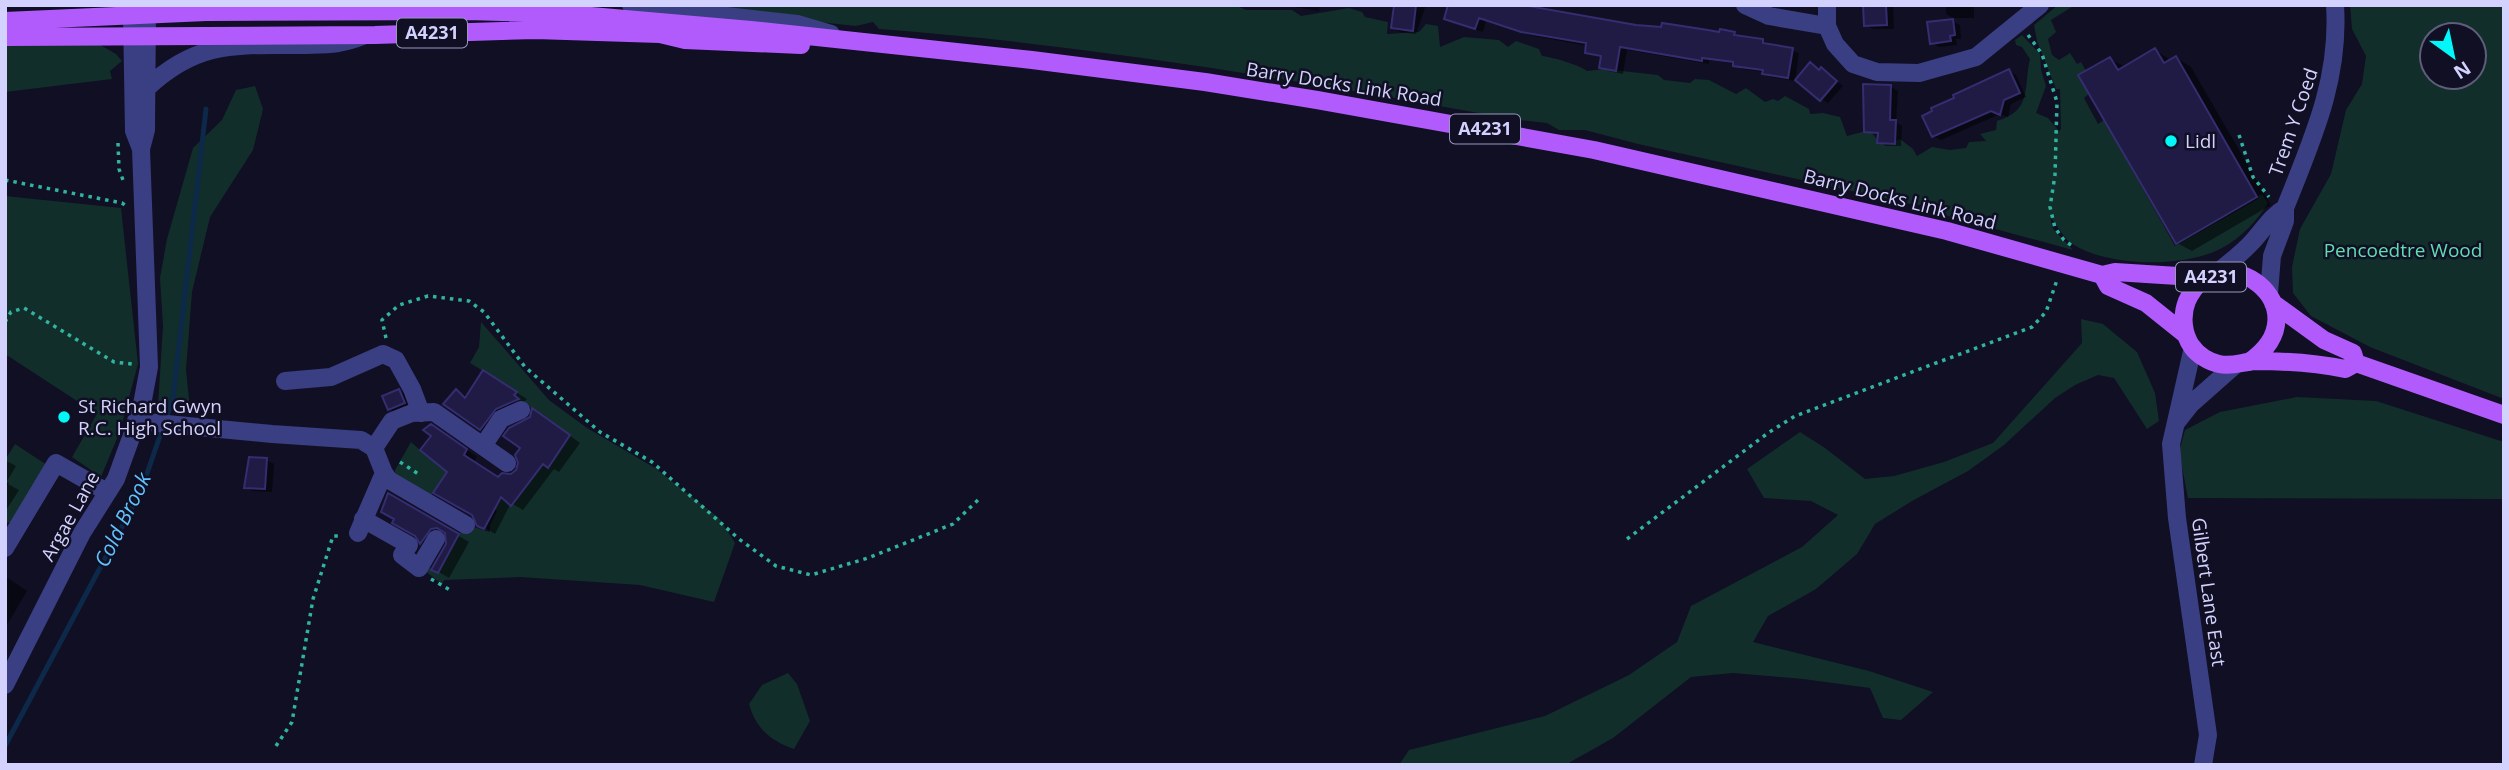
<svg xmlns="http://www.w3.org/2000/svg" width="2509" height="770" font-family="'Open Sans',sans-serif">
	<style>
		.green { fill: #122e2a; fill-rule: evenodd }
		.shadow { fill: #0007 }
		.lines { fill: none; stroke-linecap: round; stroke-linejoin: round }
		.stream { stroke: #0d2949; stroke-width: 5 }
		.building { fill: #1f1b45; stroke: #342d70; stroke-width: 2 }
		.path { stroke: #30b4a0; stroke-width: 3.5; stroke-dasharray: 3.5 5; stroke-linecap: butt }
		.minor { stroke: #3a3e82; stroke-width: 18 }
		.major { stroke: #b15bfd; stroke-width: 18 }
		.poi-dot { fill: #03f7f9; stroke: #100f24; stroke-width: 2.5 }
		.labels { text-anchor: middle; stroke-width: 5; stroke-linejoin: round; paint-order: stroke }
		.shield { fill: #100f24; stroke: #9898bd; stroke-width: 2 }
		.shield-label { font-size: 18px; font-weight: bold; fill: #d3d2fe }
		.street-label { font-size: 19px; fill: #d3d2fe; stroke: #100f24 }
		.poi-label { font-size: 19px; fill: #d3d2fe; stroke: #100f24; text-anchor: start }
		.park-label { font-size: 19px; fill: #5fdeb2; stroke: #100f24 }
		.water-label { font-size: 21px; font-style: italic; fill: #61c3fd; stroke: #100f24 }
	</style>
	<rect width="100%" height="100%" fill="#100f24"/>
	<path class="green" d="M660,5H1235L1246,10H1292L1301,16L1349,8L1362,12L1365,17L1388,22L1387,34L1419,32L1426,24L1438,26L1440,47L1464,37L1499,40L1508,47L1516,41L1539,49L1542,56C1552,57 1580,65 1587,71L1604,69L1658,75L1664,80L1690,83L1695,79L1709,80L1736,94L1746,88L1765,102L1773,99L1778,101L1785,96L1809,109L1810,114L1823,113L1840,117L1847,136L1862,132L1872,133L1879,142L1890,144L1900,139L1913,149L1917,156L1932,147L1950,150L1966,148L1969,142L1986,141L1980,134L1996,130L1997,121C2033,110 2023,88 2030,59L2022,47L2016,45L2015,40L2022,35L2040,54L2041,70L2046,86L2036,113L2048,118L2059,131L2061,129L2060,89H2056L2037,41L2034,25L2058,5H2075L2051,20L2056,32L2048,39L2052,55L2059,60L2070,53L2077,64L2081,62L2086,71L2089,94L2084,98L2098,124L2104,120L2175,246L2258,199L2257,197L2262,194L2268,203C2257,221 2241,238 2222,248C2185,268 2110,267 2074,245C2062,238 2059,226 2050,217L2053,229L2073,250L1933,212L1925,205H1915L1638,144L1585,130H1559L1547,123L1518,120C1307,82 1094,45 879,29L873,22L856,26Z
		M2350,5H2504V399L2370,347L2311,316L2293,293L2292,267L2300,229L2331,174L2346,110L2362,84L2366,56L2352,29ZM2432,35H2474V77H2432Z
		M5,42L97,43L116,54L122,61L110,71L112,79L5,92Z
		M255,86L263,109L253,150L210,217L192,292L186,370L190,409L158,406L163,326L160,278L167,239L193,148L222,120L236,90Z
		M5,196L121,208L138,364L120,431L101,477L72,457L97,414L5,354Z
		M2081,319L2103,324L2137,352L2155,393L2159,421L2147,429L2114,378L2098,375L2075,385L2055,398L2004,445L1968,471L1912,501L1875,524L1857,554L1816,589L1768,616L1753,642L1869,671L1933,692L1901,720L1883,718L1870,688L1803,679L1733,673L1691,677L1613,738L1565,765H1399L1409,750L1545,716L1629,675L1677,642L1691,606L1802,547L1838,515L1811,501L1764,498L1747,469L1800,432L1825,448L1865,479L1894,476L1944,462L1993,443L2082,343Z
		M481,322L549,400L587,428L655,468L719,518L735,543L714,602L640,585L520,577L444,580L442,584L425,571L426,566L438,573L462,529L467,525L490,532V525L497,511L484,503L490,489L512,505L543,464L548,467L570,436L529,406L512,398L516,391L470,363L479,347Z
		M2297,397L2376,401L2504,442V499L2188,498L2179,452L2185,430L2220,412Z
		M411,442L420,450L462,465L444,493L436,488L431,496L395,476V470Z
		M15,444L47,465L12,523L5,522V489L9,483L5,481V460Z
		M788,673L797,684L810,721L794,749C771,741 756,729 749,704L762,685Z"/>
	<path class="shadow" d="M1281,5H1320L1319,11Z
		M1392,5H1426L1416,34L1400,32L1392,27Z
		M1451,5L1636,26L1734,33L1742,38L1763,41L1799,53L1795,81L1771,77L1764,72L1742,69L1735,64L1709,60V64L1627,50L1623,74L1608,71L1601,67L1602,58L1587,52L1588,46L1529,35L1486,21L1483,32L1453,22Z
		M1862,5L1893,6L1894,29H1873L1866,25Z
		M1946,5H1974V18H1953L1946,14Z
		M1952,21L1960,25L1961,39H1956L1957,45L1939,47L1932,43Z
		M2155,50L2172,61L2176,58L2191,67L2271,205L2192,251L2177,243L2110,59L2125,67Z
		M1820,71L1828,74L1843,86L1828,103L1821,99Z
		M2009,71L2016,75L2026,97L2011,104L2008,117L2000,114L1941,140L1933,136L1934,112Z
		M1891,87L1898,91L1896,122L1902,126L1901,146H1886L1879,142L1880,136L1866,131Z
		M495,379L527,399L492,435L481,429L456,391L468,397Z
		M399,391L406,395L411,407L397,413L389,409Z
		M543,416L580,443L559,472L554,469L523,510L511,503L495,534L479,524L449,471L442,432L477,457L473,463L499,479L517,471Z
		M5,460L16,466L6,483L19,490L5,512Z
		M266,460L274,464L272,492L253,491L246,487Z
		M389,495L469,542L449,578L434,569L448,545L447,533L442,534L432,549L421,542Z
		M5,576L27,591L5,628Z"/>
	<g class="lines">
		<path class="stream" d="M5,746L141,491L173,398L206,109"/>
	</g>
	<path class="building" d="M1394,5H1416L1413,31L1391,28Z
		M1448,5H1523L1636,25L1661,27L1662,23L1708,30L1719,32L1720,29L1735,32L1734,35L1763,39V43L1793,48L1788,78L1762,74L1763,70L1733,66V62L1702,58V61L1620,47L1616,71L1599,68L1601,56L1585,53L1586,43L1521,32L1479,18L1475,29L1444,19Z
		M1863,5H1886L1887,25L1864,26Z
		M1953,19L1955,35L1950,36L1951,41L1930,44L1927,22Z
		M2155,48L2164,63L2176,56L2257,197L2176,244L2078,75L2110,57L2118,70Z
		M1810,62L1819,70L1821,67L1837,81L1820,101L1795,80Z
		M2009,69L2020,93L2004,100L2000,115L1991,111L1932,137L1922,116L1932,111L1931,108L1954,98L1953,95Z
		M1863,84L1891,85L1890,120H1896L1895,144L1877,143L1878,133L1864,132Z
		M483,370L517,392L514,395L519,399L496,409L480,430L443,404L456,389L465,398Z
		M399,389L405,403L388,410L382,396Z
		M532,408L570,435L548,468L543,464L511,506L501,497L484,529L477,526L472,515L433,493L447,472L420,450L431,436L423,430L431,424L467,449L464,455L498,477L502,473L511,474L516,470L518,463L515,455L520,448L503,436L509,428L530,417Z
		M249,457L267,458L265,489L244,488Z
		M388,493L459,534L438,573L431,570L446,544L445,533L437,528L431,529L420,544L415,536L392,523L394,519L381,512Z"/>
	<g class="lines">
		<path class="path" d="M2028,35L2042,54L2057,102L2055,175L2050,207L2055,228L2064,240L2075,248
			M2239,135L2253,177L2269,197
			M118,143L119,169L123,180
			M5,180L122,203L126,206
			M5,322L11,312L24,308L114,362L132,364
			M386,338L382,320L399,305L428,296L469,301L484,312L525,367L600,432L652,462L739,539L776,566L811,575L868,558L953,524L979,499
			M400,462L420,475
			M1627,539L1768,433L1795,416L2032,327L2046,312L2057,280
			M431,579L450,590
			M276,746L292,722L313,599L333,536H342"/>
		<path class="minor" d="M631,5L797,24L831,34
			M1745,5L1769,16L1827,26
			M1827,5V26L1835,44L1853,64L1877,72L1919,73L1976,57L2040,5
			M147,88C197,41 235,45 299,45C325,44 338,46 363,36
			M141,149L146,130L147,13
			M2214,275C2228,264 2241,254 2253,241C2264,229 2271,216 2285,208
			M2269,293L2272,256L2285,221V208C2312,140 2340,80 2335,5
			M2193,347L2171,444L2177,518L2208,735L2203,765
			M285,381L331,377L383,354L396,360L412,389L421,413
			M136,421L272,434L361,440L374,448L384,473L389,480L466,525
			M2176,423L2191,404L2234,366
			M483,446L501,419L521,410
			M374,448L392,421L412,413L434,412L507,463
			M363,519L409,545L402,555L419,568L436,539
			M358,533L384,473
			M5,548L56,463L107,492
			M5,685L82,533L116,479L141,410L149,367L141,149L134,131L132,16"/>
		<path class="major" d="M5,21L206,12L468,11L568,14L751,30L1032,60L1205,82L1317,100L1594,150L1947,231L2102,275L2115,272L2209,278
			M5,37L375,35L535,30L660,34L685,40L801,45
			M2102,275L2108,286L2146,303L2186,335
			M2273,303L2324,340L2353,353L2356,363
			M2249,362C2326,309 2220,229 2187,301C2181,316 2183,334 2192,347C2198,355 2209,362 2219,364C2232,367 2242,362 2255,361C2286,361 2315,363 2345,369L2356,363L2504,415"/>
	</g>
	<g class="poi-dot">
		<circle cx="2171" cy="141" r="7"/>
		<circle cx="64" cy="417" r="7"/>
	</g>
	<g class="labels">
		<g class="shield">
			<rect x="397" y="18.5" width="70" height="29" rx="5"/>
			<rect x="1450" y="114.5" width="70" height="29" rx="5"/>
			<rect x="2176" y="262.5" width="70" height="29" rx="5"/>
		</g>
		<g class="shield-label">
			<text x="432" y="39">A4231</text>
			<text x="1485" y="135">A4231</text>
			<text x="2211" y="283">A4231</text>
		</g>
		<g class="street-label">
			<text transform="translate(1344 84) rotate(9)" y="7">Barry Docks Link Road</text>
			<text transform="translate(2293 122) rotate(-71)" y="7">Trem Y Coed</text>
			<text transform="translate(1900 199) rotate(14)" y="7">Barry Docks Link Road</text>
			<text transform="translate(70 516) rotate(-61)" y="7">Argae Lane</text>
			<text transform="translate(2209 592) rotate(82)" y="7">Gilbert Lane East</text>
		</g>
		<g class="poi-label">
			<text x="2185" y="148">Lidl</text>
			<text x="78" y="413">St Richard Gwyn<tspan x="78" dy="22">R.C. High School</tspan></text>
		</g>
		<g class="park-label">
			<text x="2403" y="257">Pencoedtre Wood</text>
		</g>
		<g class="water-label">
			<text transform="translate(123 520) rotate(-64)" y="7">Cold Brook</text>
		</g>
	</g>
	<rect width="2509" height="770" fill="none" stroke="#d3d2fe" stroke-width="14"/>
	<g transform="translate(2453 56) rotate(147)"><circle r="33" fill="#100f24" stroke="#5e5d7b" stroke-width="2"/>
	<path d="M0-5L12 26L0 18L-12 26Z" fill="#03f7f9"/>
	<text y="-10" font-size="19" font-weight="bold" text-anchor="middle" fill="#d3d2fe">N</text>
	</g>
</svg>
